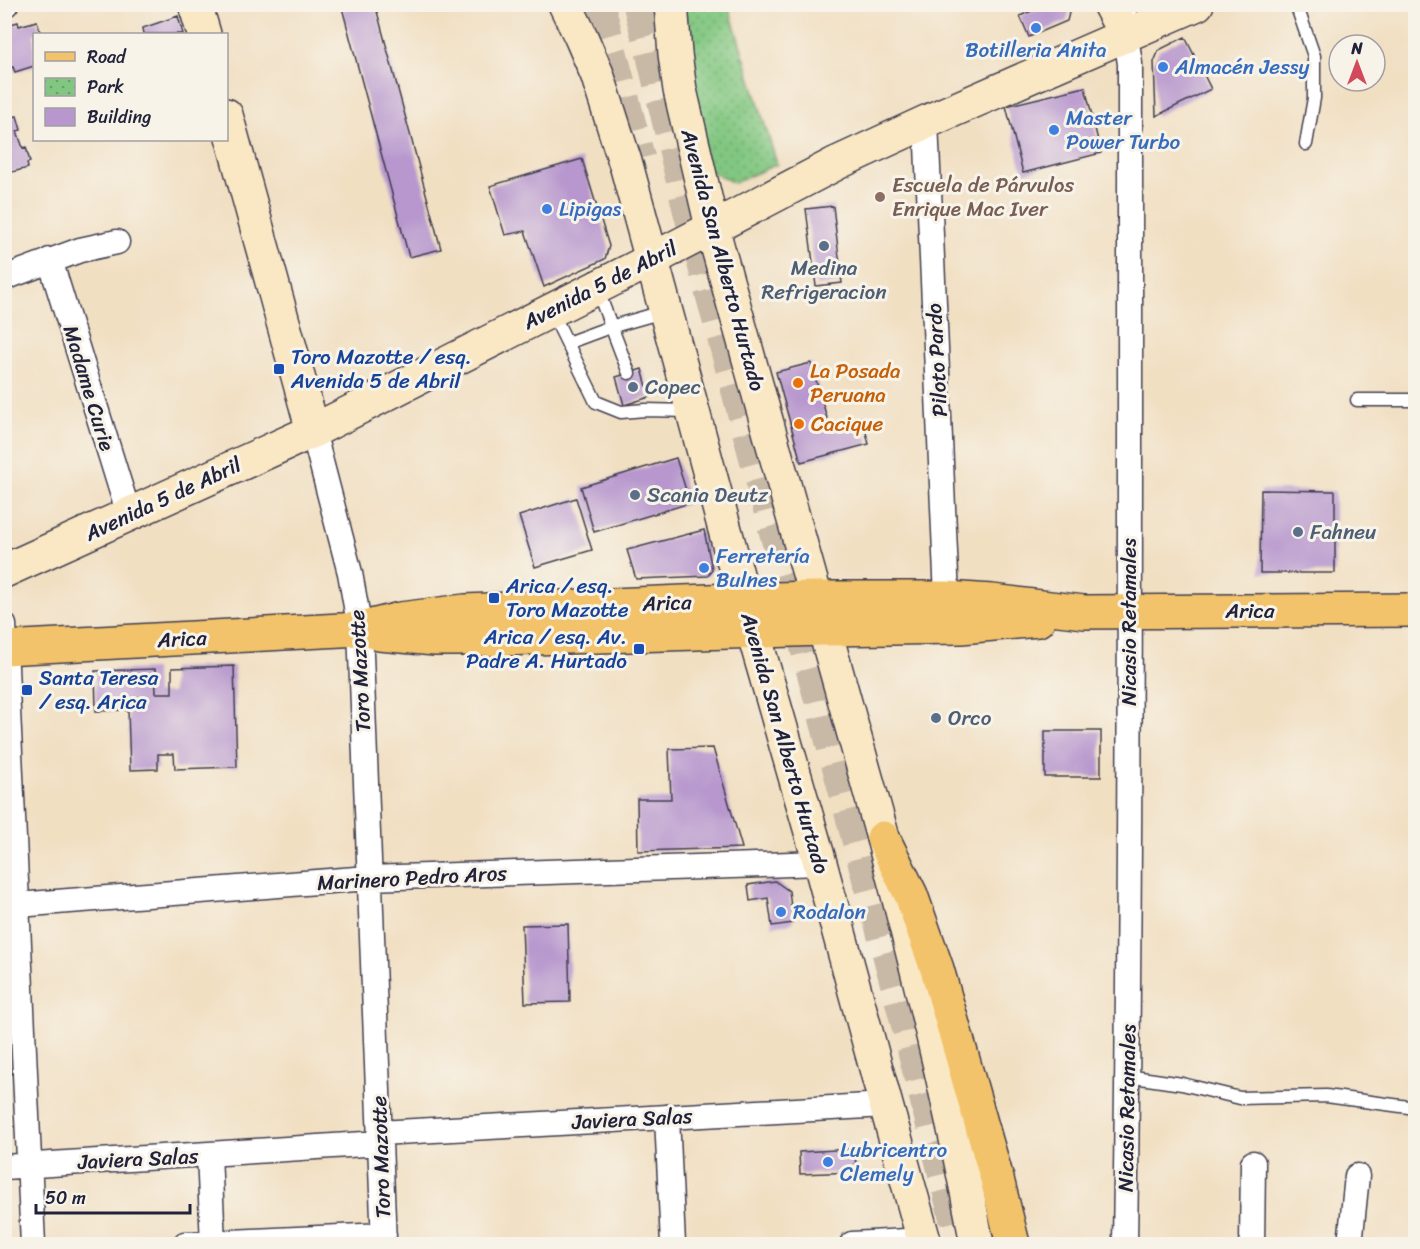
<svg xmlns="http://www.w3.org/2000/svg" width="1420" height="1249" font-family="Sriracha,sans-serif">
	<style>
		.park { fill: url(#park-dots); stroke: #52745e; stroke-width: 1.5 }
		.building { fill: #b797ce }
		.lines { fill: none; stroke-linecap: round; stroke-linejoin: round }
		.highway-tunnel { stroke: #c8b9a7; stroke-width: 33; stroke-dasharray: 33 16; stroke-linecap: butt }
		.lane-casing { stroke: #413e4f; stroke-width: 15 }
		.street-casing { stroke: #413e4f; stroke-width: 27 }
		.secondary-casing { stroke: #413e4f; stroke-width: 36 }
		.primary-casing { stroke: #413e4f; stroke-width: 36 }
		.highway-casing { stroke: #413e4f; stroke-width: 36 }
		.lane { stroke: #fff; stroke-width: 12 }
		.street { stroke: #fff; stroke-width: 24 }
		.secondary { stroke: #fae7c3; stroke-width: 33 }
		.primary { stroke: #f2c36a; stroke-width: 33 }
		.highway { stroke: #f2c36a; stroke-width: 33 }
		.shop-dot { fill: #3f7fe0; stroke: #f7f3e8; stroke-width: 2 }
		.education-dot { fill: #8d6e63; stroke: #f7f3e8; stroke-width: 2 }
		.service-dot { fill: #5c6f8a; stroke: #f7f3e8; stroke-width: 2 }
		.transit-dot { fill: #1a4fb4; stroke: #f7f3e8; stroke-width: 2 }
		.food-dot { fill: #e8710a; stroke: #f7f3e8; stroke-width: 2 }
		.labels { text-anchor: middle; stroke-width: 6; stroke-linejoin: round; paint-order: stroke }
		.shop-label { font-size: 21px; fill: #366cbe; stroke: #f7f3e8; text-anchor: start }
		.education-label { font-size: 21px; fill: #785e54; stroke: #f7f3e8; text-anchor: start }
		.street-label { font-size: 21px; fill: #22223b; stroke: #f7f3e8 }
		.service-label { font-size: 21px; fill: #4e5e75; stroke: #f7f3e8; text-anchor: start }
		.transit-label { font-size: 21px; fill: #164399; stroke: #f7f3e8; text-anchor: start }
		.food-label { font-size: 21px; fill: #c56008; stroke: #f7f3e8; text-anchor: start }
	</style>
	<defs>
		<pattern id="park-dots" width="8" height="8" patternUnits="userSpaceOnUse" patternTransform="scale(1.5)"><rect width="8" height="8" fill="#82c781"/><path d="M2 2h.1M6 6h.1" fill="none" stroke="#6aa16b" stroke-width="1.8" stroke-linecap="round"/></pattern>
	</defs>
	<rect width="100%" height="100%" fill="#f7f3e8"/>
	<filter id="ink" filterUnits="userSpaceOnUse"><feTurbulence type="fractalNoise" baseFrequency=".0167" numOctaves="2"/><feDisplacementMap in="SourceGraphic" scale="12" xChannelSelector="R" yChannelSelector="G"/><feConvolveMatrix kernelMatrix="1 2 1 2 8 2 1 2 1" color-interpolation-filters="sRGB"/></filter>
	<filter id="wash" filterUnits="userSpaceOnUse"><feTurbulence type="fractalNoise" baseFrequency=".008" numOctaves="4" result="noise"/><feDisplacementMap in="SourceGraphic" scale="24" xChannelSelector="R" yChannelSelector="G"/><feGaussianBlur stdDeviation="1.35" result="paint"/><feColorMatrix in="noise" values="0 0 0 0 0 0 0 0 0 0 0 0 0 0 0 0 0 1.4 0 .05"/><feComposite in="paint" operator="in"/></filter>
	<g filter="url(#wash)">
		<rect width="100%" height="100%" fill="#f1dfc2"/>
		<path class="park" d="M681,5H728L777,164L734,183L708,170Z"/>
		<g id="blocks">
			<path class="building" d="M341,4H375L441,249L409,257Z
				M1047,4H1066L1069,13L1067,21L1029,37L1020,16Z
				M178,16L183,34H144L143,28Z
				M37,21L41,34H34V66L15,72L13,67L4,70V26L18,22L19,26Z
				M1185,37L1211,89L1156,116L1154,62L1159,50Z
				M1085,87L1101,153L1023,173L1006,106Z
				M4,89L13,117L17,116L21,130L17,131L23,148L26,147L30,162L27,163L28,168L4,174Z
				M582,159L609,246L605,259L544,287L525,231L505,235L490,186Z
				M833,206L842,283L816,286L806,209Z
				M811,363L829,425L862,417L869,444L801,462L776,372Z
				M642,369L650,397L624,405L616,377Z
				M676,458L690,503L594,532L581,487Z
				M1261,490L1335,491V573H1260Z
				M576,498L592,550L535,567L519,516Z
				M704,530L712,569L708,576L636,579L627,550Z
				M234,666L237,767L175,769L174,754H158V769L130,770L128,710L96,711L95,671L155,669L156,693H172V668Z
				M1045,731H1101V777H1045Z
				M713,748L742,848L638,851L637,799H671L669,749Z
				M775,881L789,891L793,923L772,926L768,898L750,901L748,885Z
				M568,924L570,1002L525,1003L522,925Z
				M855,1149L856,1172L800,1174L799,1152Z"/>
		</g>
	</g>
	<g filter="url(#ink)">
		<use href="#blocks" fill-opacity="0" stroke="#413e4f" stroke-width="1.5"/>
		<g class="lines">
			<path class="highway-tunnel" d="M598,4L639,159
				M639,4L652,52L689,209L905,1015L962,1244"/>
			<defs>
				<path id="lane" d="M1296,4L1314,56V98L1306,144
					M597,289L629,373
					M552,312L596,402L621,412L645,410L690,411
					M567,343L610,327L666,311
					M1357,400H1416
					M1127,1076L1182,1084L1240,1098L1326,1096L1416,1108"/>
				<path id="street" d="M4,5L6,4
					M926,122L947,598
					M50,260L129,515
					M4,278L80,250L117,242
					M313,431L350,573L360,629L384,1244
					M4,625L33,1244
					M4,906L369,878L820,863
					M667,1117L673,1244
					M379,1133L886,1105
					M209,1154L213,1244
					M4,1167L380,1143
					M185,1244L384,1235
					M852,1244L924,1240
					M1125,1244C1131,851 1130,458 1130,64L1126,36L1127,20
					M1252,1244L1253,1163
					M1350,1244L1357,1176"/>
				<path id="secondary" d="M195,4L204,34
					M565,4L581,37L597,74L627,168L744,600L820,863L886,1105L925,1244
					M671,4L675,54L680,90L712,227L883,838C919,973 952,1108 977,1244
					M1109,4L1126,36
					M226,115L313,431
					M4,571L313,431L653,259L837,163L926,122L1197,4"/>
				<path id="primary" d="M379,634L435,639H499L824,629L961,627L1038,620
					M4,648L360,629L400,619L465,611L732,600L815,598H947L992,601L1084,612L1416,610"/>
				<path id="highway" d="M883,838L911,895L937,969L997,1179L1013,1244"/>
			</defs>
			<use href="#lane" class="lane-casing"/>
			<use href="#street" class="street-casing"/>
			<use href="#secondary" class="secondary-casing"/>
			<use href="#primary" class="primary-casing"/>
			<use href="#highway" class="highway-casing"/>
			<use href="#lane" class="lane"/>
			<use href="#street" class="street"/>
			<use href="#secondary" class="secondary"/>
			<use href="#primary" class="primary"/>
			<use href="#highway" class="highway"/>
		</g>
	</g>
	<g class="shop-dot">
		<circle cx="1036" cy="28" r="6"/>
		<circle cx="1163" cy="67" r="6"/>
		<circle cx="1054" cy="130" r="6"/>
		<circle cx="547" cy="209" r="6"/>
		<circle cx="704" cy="568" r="6"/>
		<circle cx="781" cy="912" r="6"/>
		<circle cx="828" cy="1162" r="6"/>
	</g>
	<circle class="education-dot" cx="880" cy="197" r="6"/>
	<g class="service-dot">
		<circle cx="824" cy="246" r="6"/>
		<circle cx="633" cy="387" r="6"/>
		<circle cx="635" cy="495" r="6"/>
		<circle cx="1298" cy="532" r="6"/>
		<circle cx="936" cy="718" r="6"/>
	</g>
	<g class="transit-dot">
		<rect x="273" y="363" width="12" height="12" rx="3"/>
		<rect x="488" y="592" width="12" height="12" rx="3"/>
		<rect x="633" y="643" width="12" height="12" rx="3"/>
		<rect x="21" y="684" width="12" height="12" rx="3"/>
	</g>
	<g class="food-dot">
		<circle cx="798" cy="383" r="6"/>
		<circle cx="799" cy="424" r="6"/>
	</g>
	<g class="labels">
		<g class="shop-label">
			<text x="1036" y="57" text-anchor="middle">Botilleria Anita</text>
			<text x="1175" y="74">Almacén Jessy</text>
			<text x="1066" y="125">Master<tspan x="1066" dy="24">Power Turbo</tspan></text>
			<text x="559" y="216">Lipigas</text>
			<text x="716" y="563">Ferretería<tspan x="716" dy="24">Bulnes</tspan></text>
			<text x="793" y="919">Rodalon</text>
			<text x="840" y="1157">Lubricentro<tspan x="840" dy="24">Clemely</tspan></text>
		</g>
		<g class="education-label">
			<text x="892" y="192">Escuela de Párvulos<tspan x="892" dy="24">Enrique Mac Iver</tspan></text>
		</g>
		<g class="street-label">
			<text transform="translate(723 260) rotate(75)" y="7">Avenida San Alberto Hurtado</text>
			<text transform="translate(600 285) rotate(-27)" y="7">Avenida 5 de Abril</text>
			<text transform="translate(937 360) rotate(-93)" y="7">Piloto Pardo</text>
			<text transform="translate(89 388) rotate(73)" y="7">Madame Curie</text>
			<text transform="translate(163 499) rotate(-25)" y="7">Avenida 5 de Abril</text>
			<text transform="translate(667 603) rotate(-2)" y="7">Arica</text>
			<text x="1250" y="618">Arica</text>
			<text transform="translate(1129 622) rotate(-90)" y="7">Nicasio Retamales</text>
			<text transform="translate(182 639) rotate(-3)" y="7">Arica</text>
			<text transform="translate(360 671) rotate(-93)" y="7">Toro Mazotte</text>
			<text transform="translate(785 743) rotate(74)" y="7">Avenida San Alberto Hurtado</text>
			<text transform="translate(412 878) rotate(-3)" y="7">Marinero Pedro Aros</text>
			<text transform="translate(1127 1108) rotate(-89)" y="7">Nicasio Retamales</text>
			<text transform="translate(632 1119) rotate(-3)" y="7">Javiera Salas</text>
			<text transform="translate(381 1157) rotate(-92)" y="7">Toro Mazotte</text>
			<text transform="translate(138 1159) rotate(-3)" y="7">Javiera Salas</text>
		</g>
		<g class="service-label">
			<text x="824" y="275" text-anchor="middle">Medina<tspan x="824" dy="24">Refrigeracion</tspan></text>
			<text x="645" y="394">Copec</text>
			<text x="647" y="502">Scania Deutz</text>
			<text x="1310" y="539">Fahneu</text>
			<text x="948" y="725">Orco</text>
		</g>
		<g class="transit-label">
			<text x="291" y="364">Toro Mazotte / esq.<tspan x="291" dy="24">Avenida 5 de Abril</tspan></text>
			<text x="506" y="593">Arica / esq.<tspan x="506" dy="24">Toro Mazotte</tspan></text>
			<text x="627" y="644" text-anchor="end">Arica / esq. Av.<tspan x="627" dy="24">Padre A. Hurtado</tspan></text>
			<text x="39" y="685">Santa Teresa<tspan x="39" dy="24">/ esq. Arica</tspan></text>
		</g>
		<g class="food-label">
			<text x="810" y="378">La Posada<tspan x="810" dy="24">Peruana</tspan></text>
			<text x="811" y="431">Cacique</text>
		</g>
	</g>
	<rect width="1420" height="1249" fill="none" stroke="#f7f3e8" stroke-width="24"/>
	<rect x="33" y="33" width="195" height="108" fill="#f7f3e8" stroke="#a29fa3" stroke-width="1.5"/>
	<rect x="45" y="52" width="30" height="9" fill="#f2c36a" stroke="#a29fa3" stroke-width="1.5"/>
	<text x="87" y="63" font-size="18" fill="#22223b">Road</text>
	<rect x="45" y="78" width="30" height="18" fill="url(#park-dots)" stroke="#a29fa3" stroke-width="1.5"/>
	<text x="87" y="93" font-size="18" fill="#22223b">Park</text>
	<rect x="45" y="108" width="30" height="18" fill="#b797ce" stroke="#a29fa3" stroke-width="1.5"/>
	<text x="87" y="123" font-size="18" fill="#22223b">Building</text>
	<g transform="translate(1357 63)"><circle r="28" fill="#f7f3e8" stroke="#a29fa3" stroke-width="1.5"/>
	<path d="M0-4.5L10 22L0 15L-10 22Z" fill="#d1495b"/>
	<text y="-9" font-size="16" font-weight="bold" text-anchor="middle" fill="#22223b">N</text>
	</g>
	<path d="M36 1204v9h154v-9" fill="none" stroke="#22223b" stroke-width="3"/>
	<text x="45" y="1204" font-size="18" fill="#22223b" stroke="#f7f3e8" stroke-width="4.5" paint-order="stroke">50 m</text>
</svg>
